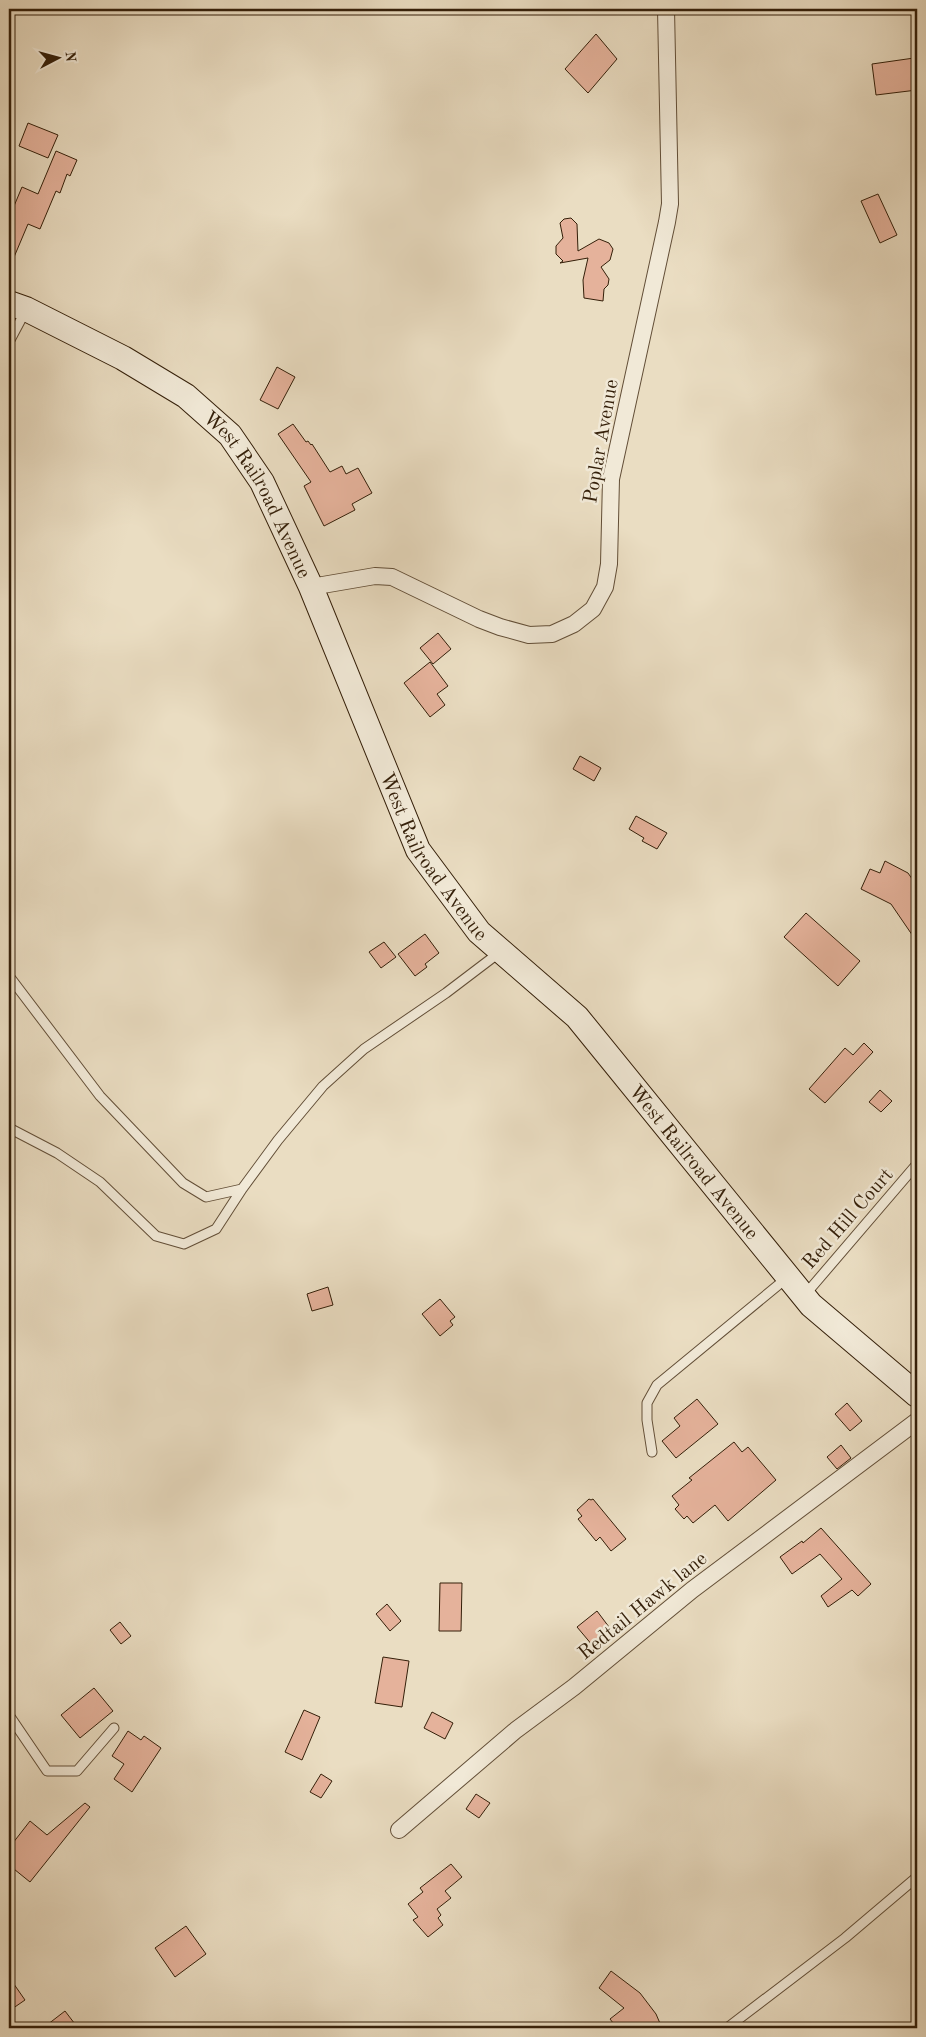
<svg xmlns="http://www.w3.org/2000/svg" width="926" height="2037" font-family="'Old Standard TT',serif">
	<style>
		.building { fill: #e5b29b; stroke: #341f09 }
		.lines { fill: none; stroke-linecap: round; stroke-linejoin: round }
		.lane-casing { stroke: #624e37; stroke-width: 11 }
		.street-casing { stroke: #624e37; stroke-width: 18 }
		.secondary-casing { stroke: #341f09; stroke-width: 26 }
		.lane { stroke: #f1e9d7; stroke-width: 9 }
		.street { stroke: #f1e9d7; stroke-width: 16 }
		.secondary { stroke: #f1e9d7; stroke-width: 24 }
		.labels { text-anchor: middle; stroke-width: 5; stroke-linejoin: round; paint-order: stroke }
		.street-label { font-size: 20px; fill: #341f09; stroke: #f1e9d7 }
	</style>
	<rect width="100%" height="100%" fill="#eaddc2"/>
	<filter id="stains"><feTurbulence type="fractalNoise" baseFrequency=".004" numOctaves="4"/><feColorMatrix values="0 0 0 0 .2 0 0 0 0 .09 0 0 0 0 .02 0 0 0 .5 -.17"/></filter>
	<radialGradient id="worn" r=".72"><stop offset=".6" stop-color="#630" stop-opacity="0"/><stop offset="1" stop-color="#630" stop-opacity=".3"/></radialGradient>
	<path class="building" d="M596,34L617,59L588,93L565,69Z
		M914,58L917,90L876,95L872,64Z
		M28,123L58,135L48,158L19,146Z
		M56,151L77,160L70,176L67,174L60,193L56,191L40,229L28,224L9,269V218L22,187L38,194Z
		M878,194L897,235L880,243L861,201Z
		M571,218L577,224L578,251L599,239L609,243L613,249L610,260L601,267L609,279L608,285L604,289L603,301L584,298L583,280L588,258L560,263L563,261L556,254V246L563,238L560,223L564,219Z
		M277,367L295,377L278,409L260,400Z
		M293,424L306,442L308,441L311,445L312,444L330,472L342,466L346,474L358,468L372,493L352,504L355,510L324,526L304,486L311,482L278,434Z
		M438,633L451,649L433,664L420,648Z
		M430,662L448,686L437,694L445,705L430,717L404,683Z
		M580,756L601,768L594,781L573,769Z
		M636,816L667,833L657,849L642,841L644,838L629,829Z
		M885,861L908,873L917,886V942L891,904L861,889L870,869L880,873Z
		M806,913L860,961L838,986L784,937Z
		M425,934L439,953L425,964L427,967L415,976L398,954Z
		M384,942L396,957L381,968L369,952Z
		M864,1043L873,1052L825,1103L809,1089L845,1048L853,1055Z
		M880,1090L892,1101L881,1112L869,1102Z
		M328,1287L333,1305L312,1311L307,1294Z
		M440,1299L455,1317L450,1321L453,1325L440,1336L422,1314Z
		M697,1399L718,1424L676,1458L662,1441L680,1426L674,1418Z
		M847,1403L862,1421L850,1431L835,1414Z
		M734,1442L742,1452L748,1447L776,1480L728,1521L715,1505L693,1523L687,1516L684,1519L675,1509L679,1505L672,1496L692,1480L689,1478Z
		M841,1445L851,1458L837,1469L827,1457Z
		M589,1499L591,1500L593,1499L626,1539L611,1551L600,1537L596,1541L578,1519L582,1516L577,1510Z
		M821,1528L871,1584L858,1596L852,1590L828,1607L821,1596L842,1579L820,1554L792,1574L780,1557L802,1541L803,1543Z
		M440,1583H462L461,1631H439Z
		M387,1604L401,1621L390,1631L376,1614Z
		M597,1611L612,1631L593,1646L577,1627Z
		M120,1622L131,1636L121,1644L110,1630Z
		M383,1657L409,1661L402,1707L375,1703Z
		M94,1688L113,1711L80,1738L61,1715Z
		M304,1710L320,1717L302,1760L285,1752Z
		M432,1712L453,1723L445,1739L424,1728Z
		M128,1731L141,1740L144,1736L161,1748L132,1792L114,1779L124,1764L112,1756Z
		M321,1774L332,1781L321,1798L310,1792Z
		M476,1794L490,1803L479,1818L466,1809Z
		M85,1803L90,1807L30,1882L9,1865V1848L30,1821L47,1835Z
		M451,1864L462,1877L445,1891L451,1898L437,1909L441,1915L438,1918L443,1925L428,1937L413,1920L418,1917L408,1904L423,1892L420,1888Z
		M186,1926L206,1954L175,1977L155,1948Z
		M611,1971L640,1993L656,2014L662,2028H617L610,2019L624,2008L599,1988Z
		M9,1977L25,2000L9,2011Z
		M65,2011L78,2028H43Z"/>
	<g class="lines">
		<defs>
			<path id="lane" d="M9,342L26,310
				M9,976L100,1096L183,1183L206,1197L242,1189L278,1140L323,1086L364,1049L446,993L500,952
				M9,1128L57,1153L100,1182L156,1236L184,1244L216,1229L242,1189
				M804,1296L917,1164
				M652,1452L647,1420V1403L657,1385L788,1277
				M9,1715L47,1771H77L114,1728
				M727,2028L845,1938L917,1877"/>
			<path id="street" d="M311,587L375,576L392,577L479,619L500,627L529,635L552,634L574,624L593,609L605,587L609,564L611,479L667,222L670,204L666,9
				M399,1830L516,1730L574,1687L692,1590L917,1421"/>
			<g id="secondary">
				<path id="s1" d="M9,303L26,309L123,358L186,396L230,435L262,482L311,587L418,850L479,932L577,1017L811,1305L917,1395"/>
			</g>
		</defs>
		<use href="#lane" class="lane-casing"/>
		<use href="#street" class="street-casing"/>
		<use href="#secondary" class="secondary-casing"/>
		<use href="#lane" class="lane"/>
		<use href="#street" class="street"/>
		<use href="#secondary" class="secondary"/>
	</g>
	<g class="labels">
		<g class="street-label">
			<text transform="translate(600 441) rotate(-80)" y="7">Poplar Avenue</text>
			<text dy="7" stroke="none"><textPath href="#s1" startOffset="324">West Railroad Avenue</textPath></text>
			<text dy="7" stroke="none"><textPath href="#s1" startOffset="729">West Railroad Avenue</textPath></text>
			<text dy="7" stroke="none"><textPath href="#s1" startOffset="1134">West Railroad Avenue</textPath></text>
			<text transform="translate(847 1218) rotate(-49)" y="7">Red Hill Court</text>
			<text transform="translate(642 1605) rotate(-39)" y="7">Redtail Hawk lane</text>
		</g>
	</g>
	<rect width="926" height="2037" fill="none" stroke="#eaddc2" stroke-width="30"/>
	<rect x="10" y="10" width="906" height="2017" fill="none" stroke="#341f09" stroke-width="2.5"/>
	<rect x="15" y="15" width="896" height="2007" fill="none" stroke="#341f09"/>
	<g transform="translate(58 58) rotate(84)" stroke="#f1e9d7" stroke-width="4" paint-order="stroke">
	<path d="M0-4L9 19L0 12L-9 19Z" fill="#341f09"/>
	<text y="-8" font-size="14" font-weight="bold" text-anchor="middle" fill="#341f09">N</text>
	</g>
	<rect width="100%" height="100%" filter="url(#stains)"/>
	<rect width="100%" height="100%" fill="url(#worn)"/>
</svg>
